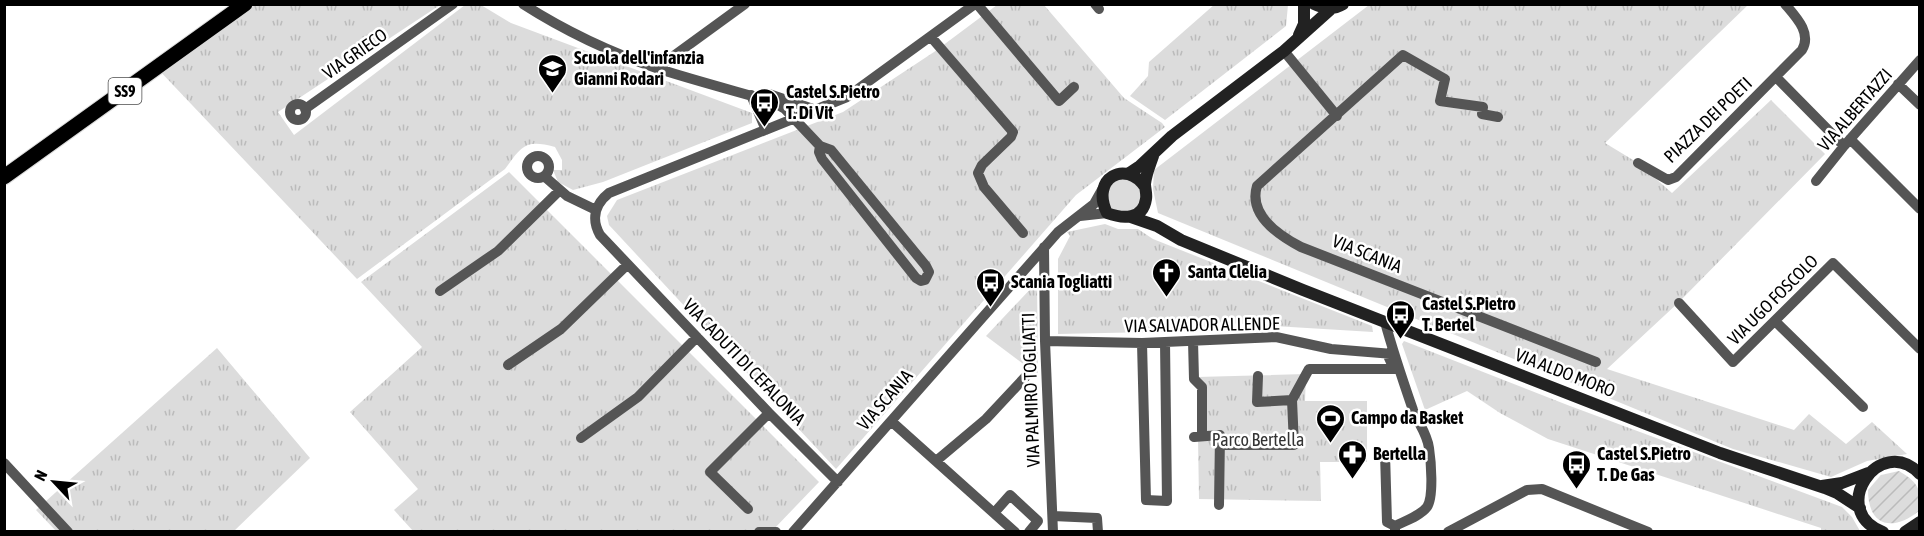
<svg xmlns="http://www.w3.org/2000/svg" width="1924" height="536" font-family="'Asap Condensed',sans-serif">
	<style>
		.grass { fill: #dcdcdc }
		.park { fill: url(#park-tufts) }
		.garden { fill: url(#garden-furrows) }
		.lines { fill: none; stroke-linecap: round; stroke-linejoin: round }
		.primary-casing { stroke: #dbdbdb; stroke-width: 17 }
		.street { stroke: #555; stroke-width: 10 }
		.secondary { stroke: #222; stroke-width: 12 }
		.primary { stroke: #000; stroke-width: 15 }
		.labels { text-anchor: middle; stroke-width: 5; stroke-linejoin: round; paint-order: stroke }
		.shield { fill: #fff; stroke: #4c4c4c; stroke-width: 1.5 }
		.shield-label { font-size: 16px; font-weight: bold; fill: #000 }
		.street-label { font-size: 18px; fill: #000; stroke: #fff }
		.poi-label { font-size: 18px; font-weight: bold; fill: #000; stroke: #fff; text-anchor: start }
		.park-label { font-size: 18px; fill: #333; stroke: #fff }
	</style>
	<defs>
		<pattern id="park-tufts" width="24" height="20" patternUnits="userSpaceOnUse" patternTransform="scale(1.5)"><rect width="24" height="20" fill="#dcdcdc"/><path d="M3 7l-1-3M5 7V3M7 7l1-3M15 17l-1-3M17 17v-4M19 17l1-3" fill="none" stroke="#bbb"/></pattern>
		<pattern id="garden-furrows" width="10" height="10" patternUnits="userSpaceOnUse" patternTransform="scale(1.5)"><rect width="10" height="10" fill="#dcdcdc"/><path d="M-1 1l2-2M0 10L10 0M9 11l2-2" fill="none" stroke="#bbb"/></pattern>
	</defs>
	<rect width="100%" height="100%" fill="#fff"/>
	<path class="grass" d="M1107 196a17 17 0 1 1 34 0a17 17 0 1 1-34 0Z"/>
	<path class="park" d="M1215,4L1288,5L1286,26L1165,120L1130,96L1148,76L1149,62Z
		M243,5H440L278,112L294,135L465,5H481L511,23L752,113V123L603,182L573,190L558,182L553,170H562V160L555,147C525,139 522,146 505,169L357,279L156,67Z
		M997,5H1044L1124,98L1162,123L1165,127L1076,195L836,469L609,225L607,216L617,200L843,112L934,52Z
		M1369,5H1748L1605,143L1638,163L1672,193L1771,100L1825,154L1679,302L1607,369L1794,430L1809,414L1846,444L1872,422L1907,454L1867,461L1831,477L1733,449L1158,213L1153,189L1154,170Z
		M509,172L819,482L772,531H413L394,510L418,489L350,412L422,347L361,282Z
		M1105,224L1118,229H1138L1153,239L1372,326L1373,332L1211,322L1199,331L1058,334V259L1070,236L1067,232Z
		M1037,282L1038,375L986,336Z
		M1404,341L1570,406L1842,507L1852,517L1860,531H1821V528L1548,439L1500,413L1467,391L1425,410L1402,344Z
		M217,348L310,458L234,531H56L36,510Z
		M1306,374L1305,401H1367V462H1320L1321,501L1199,499L1197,377Z"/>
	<path class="garden" d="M1899,471C1917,482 1922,488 1919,511C1893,532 1868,527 1868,490L1881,475Z"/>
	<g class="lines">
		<defs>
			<path id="primary" d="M4,177L245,4"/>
		</defs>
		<use href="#primary" class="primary-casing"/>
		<path class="street" d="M523,4C565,31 612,53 659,69C697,81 735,91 773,102L785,109L820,146L831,150L926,266L929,272L925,280L921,281L916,278L822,159L819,152L820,146
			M977,4L1059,101L1074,87
			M1095,4L1099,9
			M931,37L1013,132L1011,137L982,165L978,173L984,187L1023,233
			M1284,51L1337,116
			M657,68L745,4
			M1776,77L1844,146
			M1898,84L1920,105
			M769,94L816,110
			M751,95L766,130
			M290 112a8 8 0 1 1 16 0a8 8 0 1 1-16 0Z
			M305,109L453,4
			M1498,117L1482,114L1483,107L1440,101L1445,79L1403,55L1257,186C1248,215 1278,235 1301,247L1596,362
			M1850,139L1920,209
			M527 167a11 11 0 1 1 22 0a11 11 0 1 1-22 0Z
			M1638,163L1668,180L1676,177L1802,50C1812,33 1796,17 1785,4
			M544,176L567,196L596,210
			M1816,181L1844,146L1920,60
			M1080,216L1107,213
			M1044,247L1045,341L1053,532
			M440,291L498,251L560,190
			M1679,303L1733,362L1833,263L1920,349
			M1775,321L1863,407
			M1385,322C1393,352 1403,381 1413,410C1418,423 1427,433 1429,448C1431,461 1434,497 1427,507C1420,516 1405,521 1395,526V532
			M1045,341L1142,343L1276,337L1331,349L1393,354
			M1193,341L1194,379L1202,387V436
			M1142,343L1146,500L1167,501L1165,342
			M508,365L561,329L627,265
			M1292,400L1309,369H1394L1389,358
			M891,421L1015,532
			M1194,437L1220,435L1219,505
			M581,438L638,397L697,337
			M1220,445H1294L1292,400L1257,402L1258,376
			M1385,453L1387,522L1395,526
			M936,461L986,419L1028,374
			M4,463L68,532
			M838,482L769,413L600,235C591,219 595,204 609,193L847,97L975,4
			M748,509L710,472L769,413
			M994,513L1010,495L1038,521L1029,532
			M1053,516L1097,518L1098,532
			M759,532H776
			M793,532L1058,232L1094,204L1103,188
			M1448,532L1527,490L1542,489L1648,532"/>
		<path class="secondary" d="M1314,4C1324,9 1333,10 1343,4
			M1299,35L1304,24V4
			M1128,174L1140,166L1172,136L1284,51L1332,8
			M1145,187C1126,159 1090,178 1107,213C1123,219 1143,220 1146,199C1147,194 1145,189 1145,184C1146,174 1150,165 1153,156
			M1131,217L1157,226L1181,240L1303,290L1720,453L1825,488L1837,493L1860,508
			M1822,486L1842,483L1868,473
			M1883,532C1827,511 1879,432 1920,474
			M1905,532L1920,522"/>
		<use href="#primary" class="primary"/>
	</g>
	<defs>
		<symbol id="school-pin" viewBox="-11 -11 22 30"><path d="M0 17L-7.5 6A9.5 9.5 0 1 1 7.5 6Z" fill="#000" stroke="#fff"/><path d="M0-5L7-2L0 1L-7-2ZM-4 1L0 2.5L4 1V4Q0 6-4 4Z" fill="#fff"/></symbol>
		<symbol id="bus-pin" viewBox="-11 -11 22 30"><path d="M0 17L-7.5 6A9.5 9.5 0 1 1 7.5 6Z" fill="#000" stroke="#fff"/><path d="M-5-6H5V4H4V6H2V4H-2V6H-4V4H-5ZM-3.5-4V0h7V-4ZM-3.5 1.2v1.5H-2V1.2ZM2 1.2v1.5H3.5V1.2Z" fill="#fff"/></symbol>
		<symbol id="church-pin" viewBox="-11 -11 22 30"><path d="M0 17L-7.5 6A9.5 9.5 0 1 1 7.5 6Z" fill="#000" stroke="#fff"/><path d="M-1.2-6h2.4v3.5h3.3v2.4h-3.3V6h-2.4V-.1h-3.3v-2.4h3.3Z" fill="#fff"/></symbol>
		<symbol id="stadium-pin" viewBox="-11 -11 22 30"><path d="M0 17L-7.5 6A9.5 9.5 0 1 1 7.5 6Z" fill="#000" stroke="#fff"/><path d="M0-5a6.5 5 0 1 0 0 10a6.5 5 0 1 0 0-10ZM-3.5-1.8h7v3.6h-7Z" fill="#fff"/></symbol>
		<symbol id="pharmacy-pin" viewBox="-11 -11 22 30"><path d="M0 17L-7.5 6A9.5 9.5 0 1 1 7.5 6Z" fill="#000" stroke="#fff"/><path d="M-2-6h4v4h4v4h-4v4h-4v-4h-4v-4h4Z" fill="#fff"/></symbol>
	</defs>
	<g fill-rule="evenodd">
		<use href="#school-pin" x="536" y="52" width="33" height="45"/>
		<use href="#bus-pin" x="748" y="86" width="33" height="45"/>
		<use href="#church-pin" x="1150" y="256" width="33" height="45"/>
		<use href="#bus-pin" x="974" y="266" width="33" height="45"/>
		<use href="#bus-pin" x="1384" y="298" width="33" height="45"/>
		<use href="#stadium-pin" x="1314" y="402" width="33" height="45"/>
		<use href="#pharmacy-pin" x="1336" y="438" width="33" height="45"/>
		<use href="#bus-pin" x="1560" y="448" width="33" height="45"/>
	</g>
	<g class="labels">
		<rect class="shield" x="108.5" y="78" width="33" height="26" rx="4.5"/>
		<g class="shield-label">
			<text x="125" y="97">SS9</text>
		</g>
		<g class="street-label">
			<text transform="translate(355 54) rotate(-35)" y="6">VIA GRIECO</text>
			<text transform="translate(1855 110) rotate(-49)" y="6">VIA ALBERTAZZI</text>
			<text transform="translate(1708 120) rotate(-44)" y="6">PIAZZA DEI POETI</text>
			<text transform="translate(1367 254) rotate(22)" y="6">VIA SCANIA</text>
			<text transform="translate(1773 300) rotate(-45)" y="6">VIA UGO FOSCOLO</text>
			<text transform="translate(1202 325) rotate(-1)" y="6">VIA SALVADOR ALLENDE</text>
			<text transform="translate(744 362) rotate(46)" y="6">VIA CADUTI DI CEFALONIA</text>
			<text transform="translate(1565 373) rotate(21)" y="6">VIA ALDO MORO</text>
			<text transform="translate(1031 390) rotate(-92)" y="6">VIA PALMIRO TOGLIATTI</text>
			<text transform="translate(885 400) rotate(-49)" y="6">VIA SCANIA</text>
		</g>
		<g class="poi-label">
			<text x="574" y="64">Scuola dell'infanzia<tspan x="574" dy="21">Gianni Rodari</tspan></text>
			<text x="786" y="98">Castel S.Pietro<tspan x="786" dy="21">T. Di Vit</tspan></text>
			<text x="1188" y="278">Santa Clelia</text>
			<text x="1011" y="288">Scania Togliatti</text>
			<text x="1422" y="310">Castel S.Pietro<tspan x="1422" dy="21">T. Bertel</tspan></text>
			<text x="1351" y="424">Campo da Basket</text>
			<text x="1373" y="460">Bertella</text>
			<text x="1597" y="460">Castel S.Pietro<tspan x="1597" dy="21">T. De Gas</tspan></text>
		</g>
		<g class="park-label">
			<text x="1258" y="446">Parco Bertella</text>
		</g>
	</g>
	<rect width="1924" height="536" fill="none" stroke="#000000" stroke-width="12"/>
	<g transform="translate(54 482) rotate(296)" stroke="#ffffff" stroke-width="4.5" paint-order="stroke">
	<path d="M0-4.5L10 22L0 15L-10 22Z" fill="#000000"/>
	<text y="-9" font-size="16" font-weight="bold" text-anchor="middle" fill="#000000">N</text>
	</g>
</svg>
